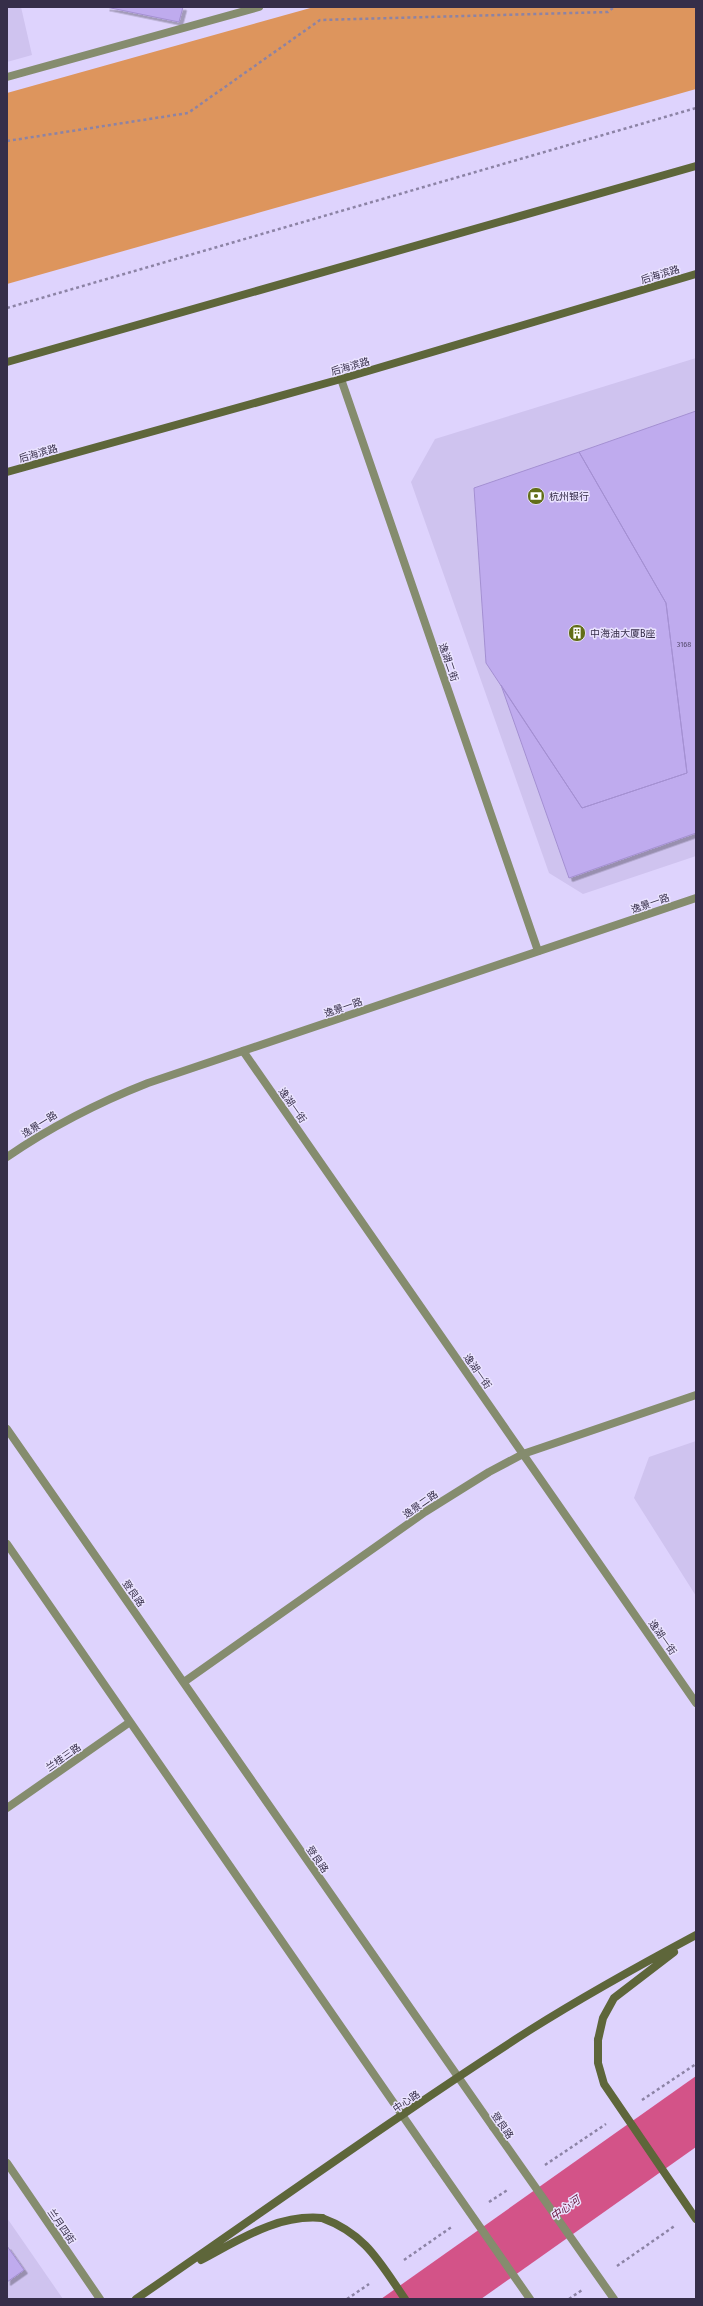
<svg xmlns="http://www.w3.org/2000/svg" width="703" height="2306" font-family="'Fira Sans Condensed','Noto Sans SC',sans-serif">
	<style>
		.built { fill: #cfc3ef }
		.green { fill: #dd955d }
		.water { fill: #d35388 }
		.building { fill: #bfabee; stroke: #a490d2; filter: url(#shadow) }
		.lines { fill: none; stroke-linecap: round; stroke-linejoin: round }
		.path { stroke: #8c83a5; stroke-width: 2.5; stroke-dasharray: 3 3; stroke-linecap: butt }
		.minor { stroke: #858c6e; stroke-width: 8 }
		.tertiary { stroke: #858c6e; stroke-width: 8 }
		.secondary { stroke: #5e663a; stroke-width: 8 }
		.tertiary-bridge { stroke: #858c6e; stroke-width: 8 }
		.secondary-bridge { stroke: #5e663a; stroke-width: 8 }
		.labels { text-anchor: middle; stroke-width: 3; stroke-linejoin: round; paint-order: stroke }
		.number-label { font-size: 8px; fill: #584d72 }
		.street-label { font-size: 10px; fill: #362e49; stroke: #eae3ff }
		.poi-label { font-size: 10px; fill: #362e49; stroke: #eae3ff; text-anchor: start }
		.water-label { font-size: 11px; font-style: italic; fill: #66143a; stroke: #eae3ff }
	</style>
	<defs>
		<filter id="shadow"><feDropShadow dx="3.5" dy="3.5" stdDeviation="0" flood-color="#0004"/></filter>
	</defs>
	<rect width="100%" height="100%" fill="#ded3fd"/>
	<path class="built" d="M7,7H21L32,55L7,62Z
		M696,358V856L583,894L549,873L411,482L435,439Z
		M696,1441V1596L634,1498L649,1457Z
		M7,2218L63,2299H7Z"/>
	<path class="green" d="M314,7H696V89L7,284V93Z"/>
	<path class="water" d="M696,2076V2147L481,2299H381Z"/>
	<path class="building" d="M106,7H183L179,22Z
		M696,411V833L569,878L501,685L582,808L687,773L666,603L579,452Z
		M579,452L666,603L687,773L582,808L486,663L474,488Z
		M7,2246L24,2270L7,2282Z"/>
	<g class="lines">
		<path class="path" d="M7,141L188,113L320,20L608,12L614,7
			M7,308L696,108
			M642,2100L696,2064
			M545,2165L606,2124
			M489,2202L509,2189
			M404,2260L453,2226
			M617,2266L676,2225
			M347,2299L369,2284
			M569,2299L582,2290"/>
		<path class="minor" d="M7,77L259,7
			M341,379L538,951
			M243,1051L696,1703
			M7,2163L100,2299"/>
		<path class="tertiary" d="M7,1157C52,1126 97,1103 148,1083L696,898
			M7,1429L493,2127
			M7,1544L436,2164
			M184,1682L425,1512L489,1472L523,1454L696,1395
			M7,1808L130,1722"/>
		<path class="secondary" d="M7,362L696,166
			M7,472L341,379L696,274
			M598,2040L603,2018L614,1998L674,1952
			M201,2260C239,2240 277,2214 322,2218
			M136,2299C267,2209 396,2116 530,2030C584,1996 640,1965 696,1935"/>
		<path class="tertiary-bridge" d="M493,2127L614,2299
			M436,2164L530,2299"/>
		<path class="secondary-bridge" d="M598,2040V2063L604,2084L696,2219
			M322,2218C366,2234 380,2263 405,2299"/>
	</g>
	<defs>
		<symbol id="bank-disc" viewBox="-11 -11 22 22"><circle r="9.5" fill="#626e18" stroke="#eae3ff"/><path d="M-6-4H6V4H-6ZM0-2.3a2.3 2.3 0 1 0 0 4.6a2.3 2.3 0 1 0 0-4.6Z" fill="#fff"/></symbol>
		<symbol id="building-disc" viewBox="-11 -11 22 22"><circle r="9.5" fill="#626e18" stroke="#eae3ff"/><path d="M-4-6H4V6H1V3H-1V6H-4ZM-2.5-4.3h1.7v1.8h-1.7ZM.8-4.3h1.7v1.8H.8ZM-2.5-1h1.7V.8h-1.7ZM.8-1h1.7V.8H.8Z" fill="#fff"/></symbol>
	</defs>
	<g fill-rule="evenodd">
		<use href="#bank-disc" x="526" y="486" width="20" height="20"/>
		<use href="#building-disc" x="567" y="623" width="20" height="20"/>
	</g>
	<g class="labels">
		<g class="number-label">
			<text x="684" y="647">3168</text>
		</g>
		<g class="street-label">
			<text transform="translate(660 274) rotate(-17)" y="4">后海滨路</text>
			<text transform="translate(350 366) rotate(-16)" y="4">后海滨路</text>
			<text transform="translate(38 453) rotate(-16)" y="4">后海滨路</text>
			<text transform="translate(449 662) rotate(71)" y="4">逸湖二街</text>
			<text transform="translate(650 903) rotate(-19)" y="4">逸景一路</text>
			<text transform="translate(343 1007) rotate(-19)" y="4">逸景一路</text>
			<text transform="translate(293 1105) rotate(55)" y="4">逸湖一街</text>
			<text transform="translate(39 1124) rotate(-32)" y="4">逸景一路</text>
			<text transform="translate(478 1371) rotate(55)" y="4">逸湖一街</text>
			<text transform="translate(420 1504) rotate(-35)" y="4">逸景二路</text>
			<text transform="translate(134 1593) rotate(55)" y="4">登良路</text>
			<text transform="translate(663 1637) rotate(55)" y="4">逸湖一街</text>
			<text transform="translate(63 1757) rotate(-35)" y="4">兰桂三路</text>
			<text transform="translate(318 1859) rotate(55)" y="4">登良路</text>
			<text transform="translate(406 2101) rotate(-34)" y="4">中心路</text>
			<text transform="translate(503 2125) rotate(55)" y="4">登良路</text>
			<text transform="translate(62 2226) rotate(55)" y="4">兰月四街</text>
		</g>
		<g class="poi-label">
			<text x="549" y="500">杭州银行</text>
			<text x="590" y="637">中海油大厦B座</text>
		</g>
		<g class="water-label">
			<text transform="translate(565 2208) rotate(-35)" y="4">中心河</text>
		</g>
	</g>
	<rect width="703" height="2306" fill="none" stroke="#362e49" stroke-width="16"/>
</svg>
